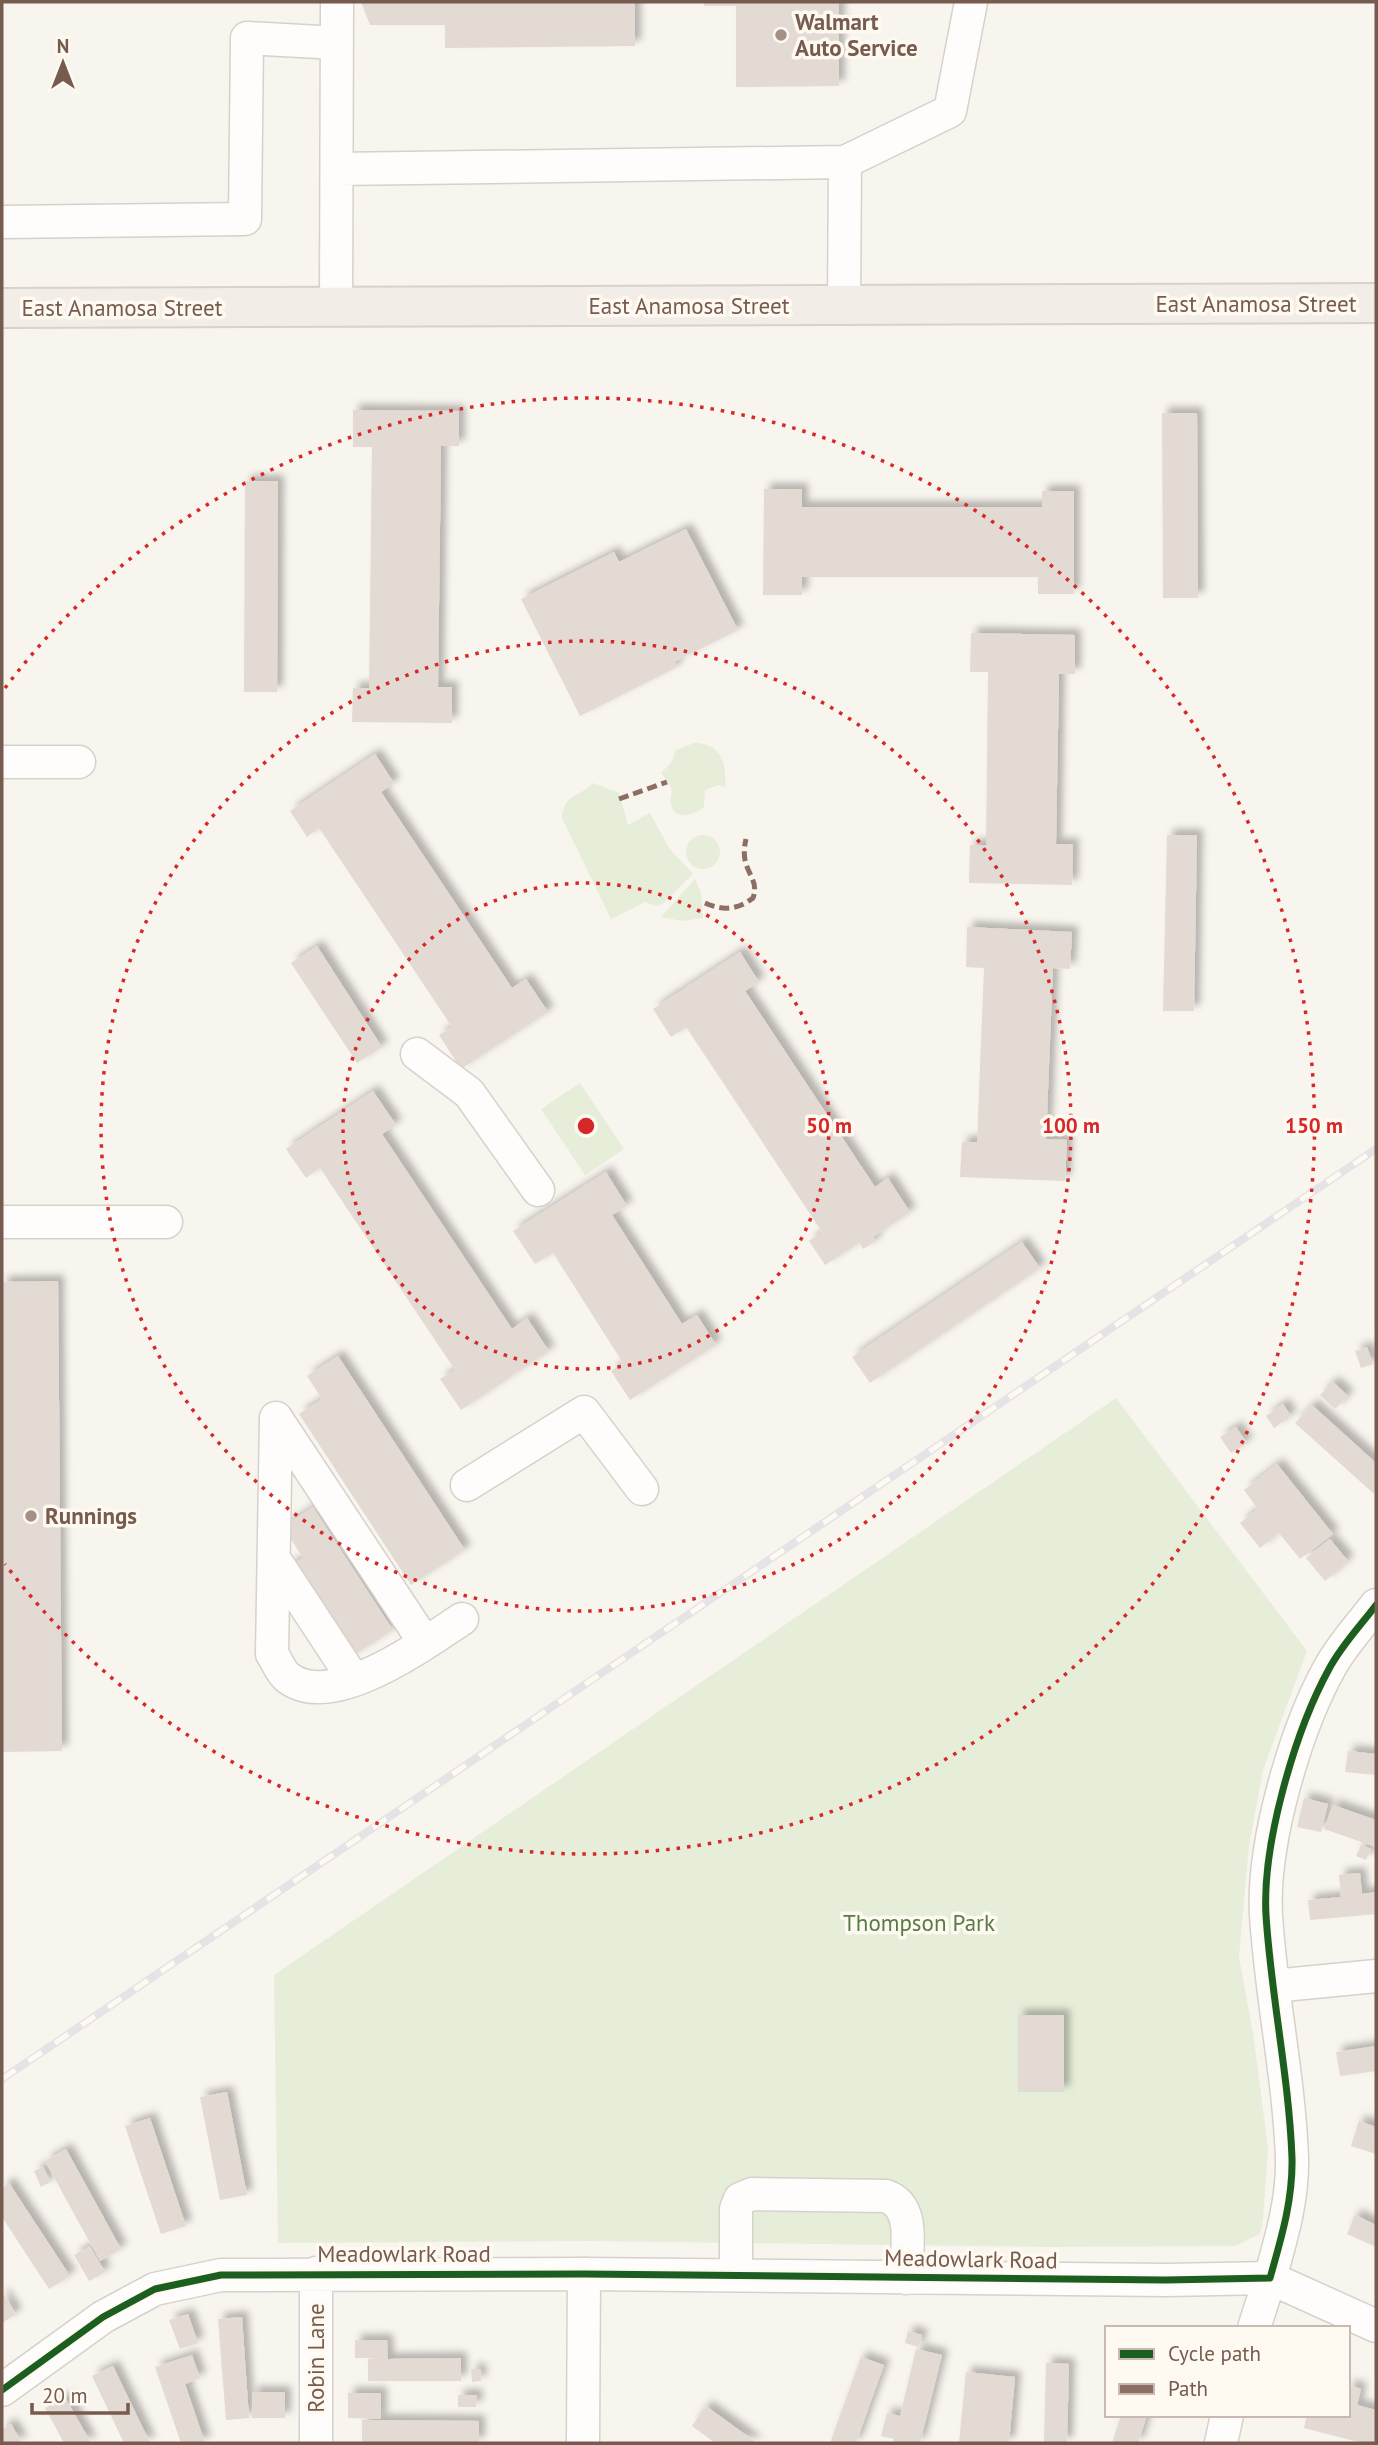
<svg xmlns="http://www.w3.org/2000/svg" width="1378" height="2445" font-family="'PT Sans',sans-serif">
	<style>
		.green { fill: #e6eed9 }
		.building { fill: #e3dad3; filter: url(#shadow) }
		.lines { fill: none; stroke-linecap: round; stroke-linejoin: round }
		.minor-casing { stroke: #d7d1cc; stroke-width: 35 }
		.major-casing { stroke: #d9d1cb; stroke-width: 42 }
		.minor { stroke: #fefdfc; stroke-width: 32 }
		.major { stroke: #f2eee7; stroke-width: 38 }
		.rail-casing { stroke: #e5e3e6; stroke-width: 8 }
		.rail { stroke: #fef9f1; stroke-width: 5; stroke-dasharray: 16; stroke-linecap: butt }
		.quiet { stroke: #8d6e63; stroke-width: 5; stroke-dasharray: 10 5; stroke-linecap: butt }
		.cycleway-casing { stroke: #fef9f1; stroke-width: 11 }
		.cycleway { stroke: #1b5e20; stroke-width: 7 }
		.ring { fill: none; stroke: #d62828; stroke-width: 3.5; stroke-dasharray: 3.5 7 }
		.poi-dot { fill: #a49186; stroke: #fef9f1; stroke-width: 2.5 }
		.labels { text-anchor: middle; stroke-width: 7; stroke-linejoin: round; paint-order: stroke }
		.poi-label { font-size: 23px; font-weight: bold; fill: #775b4e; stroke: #fef9f1; text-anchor: start }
		.street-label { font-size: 23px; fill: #775b4e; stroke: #fef9f1 }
		.park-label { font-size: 23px; fill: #577c45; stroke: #fef9f1 }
		.centre { fill: #d62828; stroke: #fef9f1; stroke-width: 3.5 }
		.ring-label { font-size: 21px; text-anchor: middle; font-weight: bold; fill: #d62828; stroke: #fef9f1; stroke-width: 7; stroke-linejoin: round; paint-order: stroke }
	</style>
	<defs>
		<filter id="shadow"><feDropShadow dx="6" dy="-6" stdDeviation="3.5" flood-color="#0004"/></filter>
	</defs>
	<rect width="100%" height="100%" fill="#f8f4ee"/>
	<path class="green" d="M694,743C721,743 727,764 725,787L719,785L705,790L704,807C694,814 677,822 671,805C669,799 673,793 671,788C670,783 664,777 661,773L671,763L676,750Z
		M593,783L619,793L628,825L650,813L669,848L693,874L663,904L656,906L645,902L611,919L562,818C564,793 579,798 593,783Z
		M686 852a17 17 0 1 1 34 0a17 17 0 1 1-34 0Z
		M695,879L701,893L703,918L682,921L661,917Z
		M580,1083L624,1149L585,1175L541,1109Z
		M1116,1398L1307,1651L1263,1770L1249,1846L1239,1957L1253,2033L1268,2148L1263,2220L1260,2234L1235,2246L1049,2247L588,2241L278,2243L274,1975Z"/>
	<path class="building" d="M361,2H635V46L445,48V25H370Z
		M704,2H839V86L736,87V6H704Z
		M353,410L459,411V446H441L438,687H452V723L352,722L353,688H369L372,447H353Z
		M1162,413H1197L1198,598H1163Z
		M245,481H278L277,692H244Z
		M764,489H802V507H1042V491H1074V594H1038V577H802V595H763Z
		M686,529L738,630L674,662L677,667L580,716L521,599L614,552L619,562Z
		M971,633L1075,635V674H1059L1056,844H1073L1072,885L969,883L970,845H986L988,672H970Z
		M375,754L394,783L381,792L512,988L526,979L548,1012L461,1069L439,1035L452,1027L319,828L307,837L290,811Z
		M1167,835H1197L1194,1011H1163Z
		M967,927L1072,932L1070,969L1053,968L1046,1139L1067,1140L1065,1181L960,1177L962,1142H977L984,968L966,967Z
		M317,946L382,1047L357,1063L291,963Z
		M740,952L759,982L745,991L875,1187L888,1178L910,1212L873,1237L876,1241L863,1249L859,1243L825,1265L809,1241L822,1232L686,1027L671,1037L653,1009Z
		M373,1091L396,1125L382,1134L512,1329L527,1318L549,1351L461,1410L440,1379L455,1370L320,1168L306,1178L286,1149Z
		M606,1172L627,1206L612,1215L682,1324L697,1315L716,1345L630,1400L611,1371L623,1363L553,1253L535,1264L513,1231Z
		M1022,1242L1040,1268L870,1383L852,1357Z
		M58,1281L62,1751L2,1752V1282Z
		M1367,1347L1373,1364L1361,1368L1355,1351Z
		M338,1356L465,1550L411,1585L299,1414L322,1399L307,1376Z
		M1333,1382L1348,1396L1335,1409L1320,1395Z
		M1283,1404L1291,1416L1274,1428L1266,1416Z
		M1312,1405L1376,1463V1490L1373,1493L1295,1423Z
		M1236,1427L1247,1443L1231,1453L1220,1437Z
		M1277,1464L1333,1534L1300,1559L1279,1533L1260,1548L1240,1523L1258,1509L1244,1490Z
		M313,1507L393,1630L348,1659L287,1567L303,1558L283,1527Z
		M1330,1539L1348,1561L1325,1581L1306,1558Z
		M1348,1751L1376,1754V1775L1345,1772Z
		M1304,1798L1328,1804L1321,1832L1297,1827Z
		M1333,1805L1376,1820V1847L1324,1829Z
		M1361,1845L1371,1849L1366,1860L1356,1856Z
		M1360,1873L1362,1894L1376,1892V1914L1310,1920L1308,1900L1341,1897L1339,1875Z
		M1018,2015H1064V2092H1018Z
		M1376,2046V2071L1340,2076L1336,2052Z
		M227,2092L247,2195L220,2200L200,2097Z
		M150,2118L186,2226L161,2234L125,2126Z
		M1359,2121L1376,2127V2154L1351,2146Z
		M66,2149L121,2249L100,2261L45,2161Z
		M43,2167L50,2182L41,2187L34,2171Z
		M9,2183L70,2276L49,2289L2,2217V2188Z
		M1355,2215L1376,2225V2247L1347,2234Z
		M90,2246L105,2272L89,2281L74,2255Z
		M2,2292L16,2314L2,2323Z
		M188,2314L198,2343L180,2349L169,2320Z
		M242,2317L249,2418L226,2420L218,2319Z
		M908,2331L922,2335L919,2347L905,2343Z
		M355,2340H387L388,2359L461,2358V2381H368V2359L380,2358H355Z
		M916,2349L942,2355L920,2443H893L894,2439L881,2436L887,2413L900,2416Z
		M192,2355L200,2378L185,2384L205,2443H181L155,2367Z
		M861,2357L884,2365L856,2443H830Z
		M1046,2363L1069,2364L1067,2443H1044Z
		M113,2366L150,2443H124L92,2376Z
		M471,2369H480L481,2381L472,2382Z
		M966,2372L1015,2377L1009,2443H959Z
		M1348,2385L1361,2389L1357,2405L1376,2410V2443H1362L1304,2428L1307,2415H1348Z
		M252,2392H285V2418H252Z
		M348,2393H381V2419L348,2418Z
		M458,2395H477L476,2407H458Z
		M65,2397L91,2443H64L45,2408Z
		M706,2406L757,2443H715L692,2426Z
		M1121,2415H1147L1138,2443H1112Z
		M362,2420L479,2421V2443H362Z
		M11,2424L22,2443H2V2429Z"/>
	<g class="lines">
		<defs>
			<path id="minor" d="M845,162L950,111L971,2
				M338,169L845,162L844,306
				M2,222L245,219L247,38L337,43
				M336,308L337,2
				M2,762H79
				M417,1054L469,1093L538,1190
				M2,1222H166
				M276,1418L272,1654C277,1661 281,1672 287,1677C331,1713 425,1643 462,1619
				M276,1418L425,1643
				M467,1485L584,1412L642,1489
				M275,1560L354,1680
				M1273,1986L1376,1976
				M736,2275V2209L740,2199L752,2194L886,2196C917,2207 906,2250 906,2278
				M1254,2328L1270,2278L1376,2326
				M2,2390L103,2317L155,2289L221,2275L584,2274L1166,2280L1270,2278C1281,2239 1293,2200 1292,2158C1289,2077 1271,1996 1266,1915C1262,1844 1295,1731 1329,1669C1341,1646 1361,1625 1376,1605
				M316,2443V2273
				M583,2443L584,2274
				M1221,2443L1227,2415"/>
			<path id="major" d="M2,308L1376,303"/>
		</defs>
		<use href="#minor" class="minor-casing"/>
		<use href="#major" class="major-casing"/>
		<use href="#minor" class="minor"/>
		<use href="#major" class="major"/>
		<defs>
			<path id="rail" d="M2,2079L1376,1149"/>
		</defs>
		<use href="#rail" class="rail-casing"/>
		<use href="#rail" class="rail"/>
		<path class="quiet" d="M619,799L667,782
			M705,903C723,911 737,910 753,898C761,876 738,872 746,839"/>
		<defs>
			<path id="cycleway" d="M2,2390L103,2317L155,2289L221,2275L584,2274L1166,2280L1270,2278C1281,2239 1293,2200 1292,2158C1289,2077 1271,1996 1266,1915C1262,1844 1295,1731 1329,1669C1341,1646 1361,1625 1376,1605"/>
		</defs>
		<use href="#cycleway" class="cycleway-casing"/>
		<use href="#cycleway" class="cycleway"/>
	</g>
	<g class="ring">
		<circle cx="586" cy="1126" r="243"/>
		<circle cx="586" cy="1126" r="485"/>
		<path d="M5 688A728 728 0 1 1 5 1564"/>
	</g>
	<g class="poi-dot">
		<circle cx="781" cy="35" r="7"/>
		<circle cx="31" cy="1516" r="7"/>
	</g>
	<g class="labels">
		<g class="poi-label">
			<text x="795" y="30">Walmart<tspan x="795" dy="26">Auto Service</tspan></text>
			<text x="45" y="1524">Runnings</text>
		</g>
		<g class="street-label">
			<text x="1256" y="312">East Anamosa Street</text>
			<text x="689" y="314">East Anamosa Street</text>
			<text x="122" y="316">East Anamosa Street</text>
			<text x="404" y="2262">Meadowlark Road</text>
			<text transform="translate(971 2259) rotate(1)" y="8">Meadowlark Road</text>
			<text transform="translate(316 2358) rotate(-90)" y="8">Robin Lane</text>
		</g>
		<g class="park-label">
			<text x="919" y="1931">Thompson Park</text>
		</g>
	</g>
	<circle cx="586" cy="1126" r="10" class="centre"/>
	<g class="ring-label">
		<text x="829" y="1133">50 m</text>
		<text x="1071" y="1133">100 m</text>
		<text x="1314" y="1133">150 m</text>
	</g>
	<rect width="1378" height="2445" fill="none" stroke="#775b4e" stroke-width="7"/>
	<rect x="1105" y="2326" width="245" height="91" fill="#fef9f1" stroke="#c8bab0" stroke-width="2"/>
	<rect x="1119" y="2349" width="35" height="10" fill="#1b5e20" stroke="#c8bab0" stroke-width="2"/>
	<text x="1168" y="2361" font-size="21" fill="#775b4e">Cycle path</text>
	<rect x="1119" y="2384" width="35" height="10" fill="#8d6e63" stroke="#c8bab0" stroke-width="2"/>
	<text x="1168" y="2396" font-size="21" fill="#775b4e">Path</text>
	<g transform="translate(63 63)" stroke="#fef9f1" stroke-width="5" paint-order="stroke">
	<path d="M0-5L12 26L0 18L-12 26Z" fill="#775b4e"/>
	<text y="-10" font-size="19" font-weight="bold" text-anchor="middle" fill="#775b4e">N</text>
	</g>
	<path d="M32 2403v10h96v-10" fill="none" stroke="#775b4e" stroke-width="3.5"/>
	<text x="42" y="2403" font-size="21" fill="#775b4e" stroke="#fef9f1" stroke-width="5" paint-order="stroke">20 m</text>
</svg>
